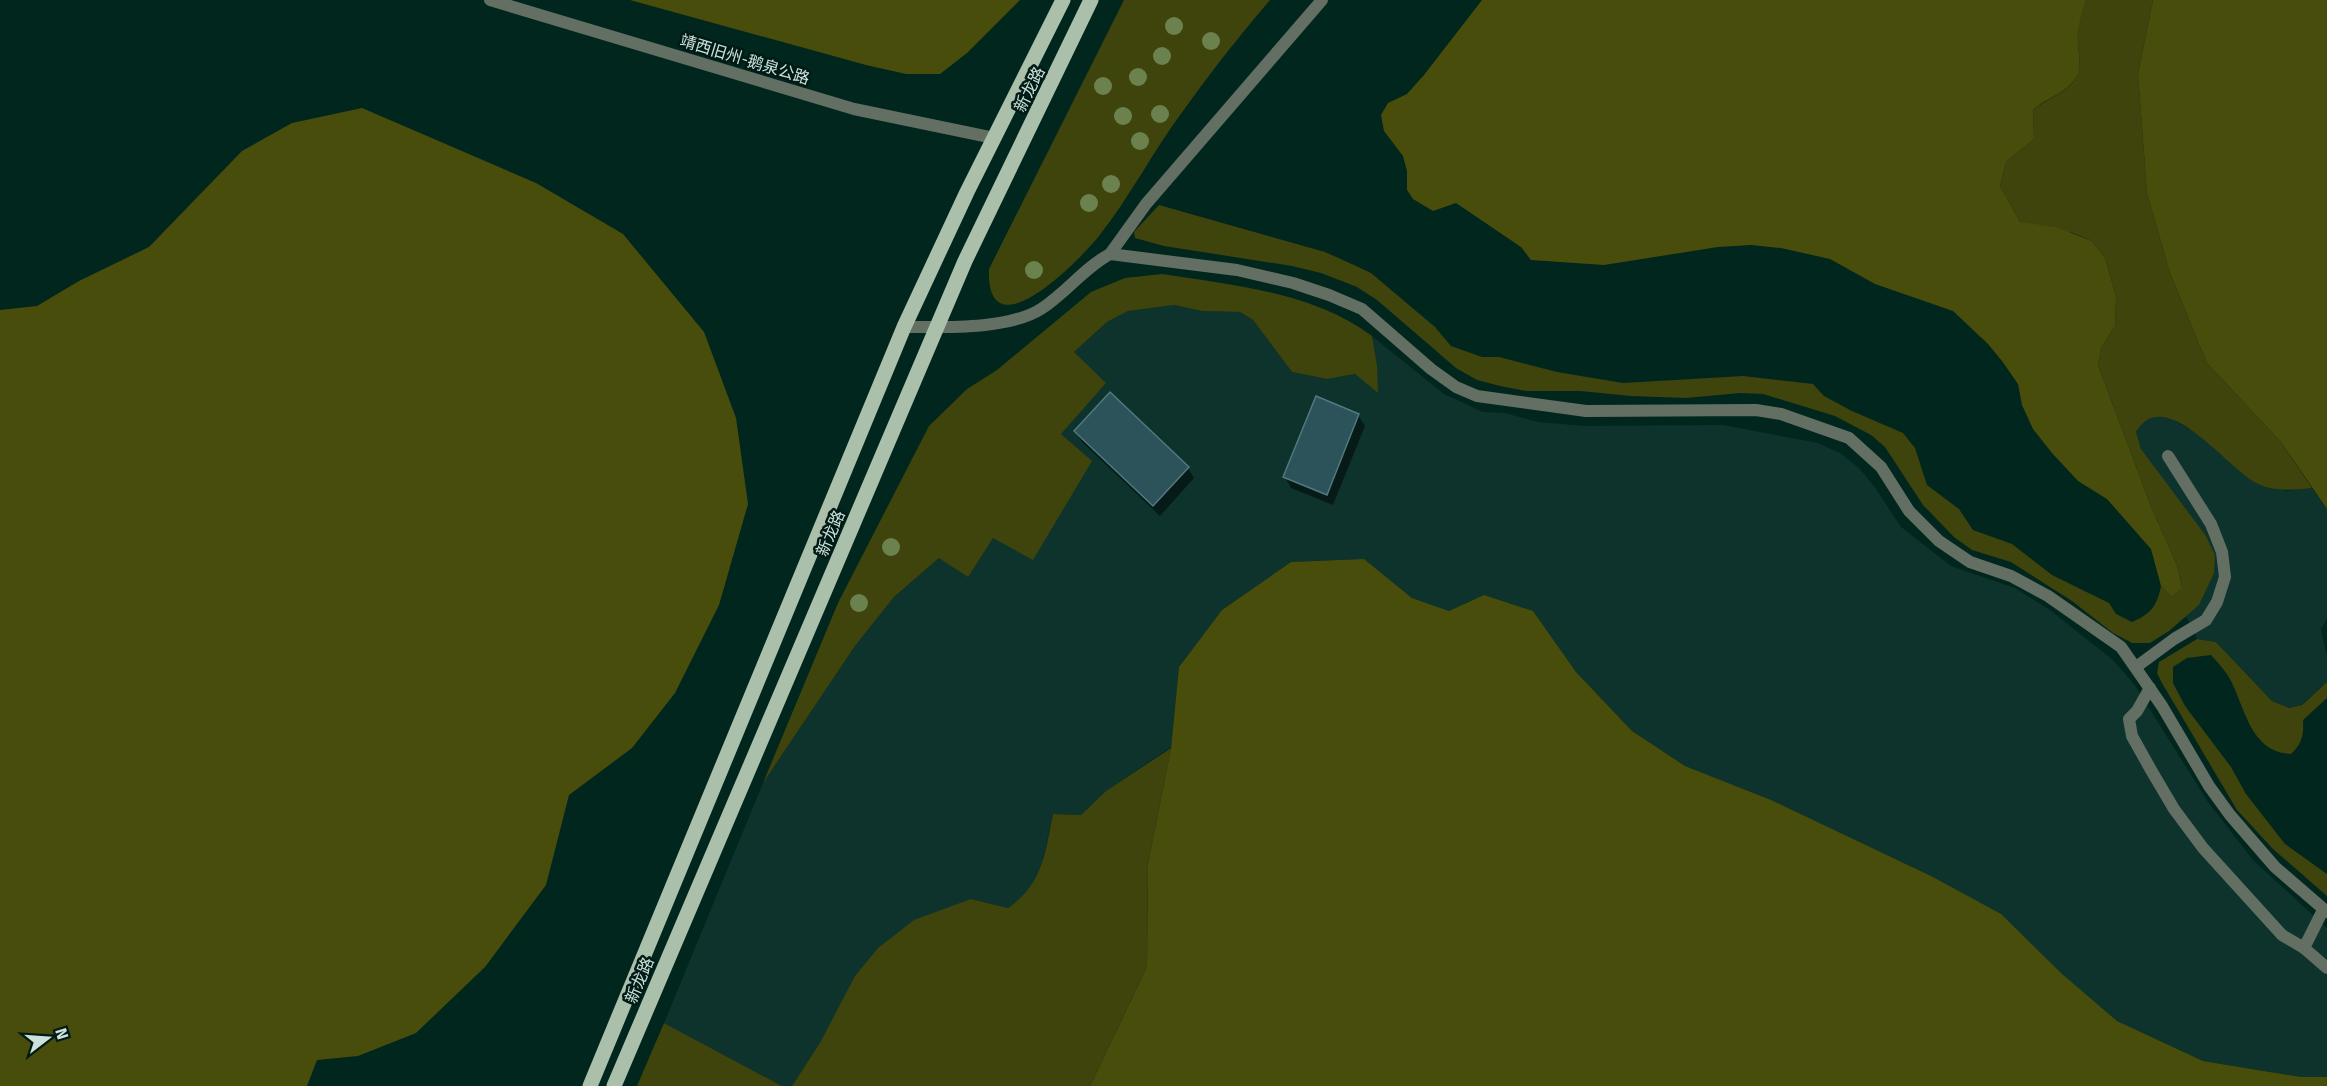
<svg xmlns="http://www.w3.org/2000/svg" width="2327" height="1086" font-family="'Fira Sans','Noto Sans SC',sans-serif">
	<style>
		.built { fill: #0d332c }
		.green { fill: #3f430c }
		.forest { fill: #494d0b }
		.shadow { fill: #0007 }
		.building { fill: #2c5359; stroke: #527980; stroke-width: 1.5 }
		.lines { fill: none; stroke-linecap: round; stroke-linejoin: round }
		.service { stroke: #646f64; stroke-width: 12 }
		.minor { stroke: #646f64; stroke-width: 12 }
		.tertiary { stroke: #646f64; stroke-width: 12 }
		.primary { stroke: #abc0ab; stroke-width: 15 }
		.tree { fill: #6c824e }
		.labels { text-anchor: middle; stroke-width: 5; stroke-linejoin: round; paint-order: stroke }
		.street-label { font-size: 16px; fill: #cee2dd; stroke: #001b15 }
	</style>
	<rect width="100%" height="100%" fill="#00261e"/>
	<path class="built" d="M1174,305L1202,311L1240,312L1253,320L1292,372L1327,379L1355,374L1377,392V365L1372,336L1444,394L1483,412L1505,413L1538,422L1585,426L1723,425L1818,443L1840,453L1859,468L1874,486L1901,527L1951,566L2015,588L2050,610L2113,660L2134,684L2208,802L2253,860L2327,928V1077H2301L2203,1061L2117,1021L2061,973L1931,876L1771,800L1685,766L1632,731L1576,672L1533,611L1484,595L1449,611L1412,598L1364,559L1291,562L1222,610L1179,667L1171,747L1106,791L1081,815L1053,814L1041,869L1026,896L1008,908L971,899L821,1041L792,1086H782L664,1023L763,783L855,646L894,597L939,558L993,537L1033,559L1061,434L1074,352L1107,322L1128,311Z
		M2154,415L2172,419L2199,435L2258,484L2286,491L2312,488L2327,509V619L2321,629L2327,656V682L2301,705L2289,708L2272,701L2216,642L2197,639L2186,616L2199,605L2158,474L2141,449L2136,432L2142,421Z"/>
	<path class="green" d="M1124,0H1270C1239,36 1210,73 1183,111C1153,151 1130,197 1099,236C1080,260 986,356 989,269Z
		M2086,0H2153L2138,74L2147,193L2170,273L2207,363L2281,442L2312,488C2294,490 2275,492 2258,484C2228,470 2165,382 2136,432L2141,449L2206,536L2215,555L2214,573L2199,605L2169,631L2150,643H2132L2113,633L2072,601L2011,562L1972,550L1954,537L1923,505L1885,447L1871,435L1835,416L1763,394L1740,393L1686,398L1631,396L1580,391H1526L1500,386L1477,380L1456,368L1377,300L1357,287L1321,273L1292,266L1164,246L1135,238L1134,232L1159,205L1325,252L1354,265L1371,273L1435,327L1451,346L1482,357H1499L1557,372L1623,383L1743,376L1813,384L1824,396L1852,411L1903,433L1915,448L1927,485L1959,509L1973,530L2012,544L2052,575L2109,603L2116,614L2132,622C2151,614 2157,606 2161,586L2172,597L2182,586L2177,565L2152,509L2098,365L2101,348L2115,326L2116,296L2105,258L2092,241L2073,233L2020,222L2000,186L2006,162L2034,139L2033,110C2046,99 2064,94 2074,81C2085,65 2076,49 2078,32C2079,21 2083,10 2086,0Z
		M1162,274C1232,285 1313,292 1372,336L1377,365L1378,393L1355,374L1327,379L1292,372L1253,320L1240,312L1202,311L1174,305L1128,311L1107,322L1074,352L1106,383L1061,434L1092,461L1033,560L993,538L968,577L939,558L894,597L855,646L763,783L838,603L929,426L967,389L997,370L1091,292L1125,278Z
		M2197,639L2216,642L2272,701L2289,708L2302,705L2327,682V698L2303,720C2304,735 2302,743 2291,754C2251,752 2246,711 2231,681C2226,671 2218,663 2211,655L2187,658L2173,667V683L2185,706L2231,767L2246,794L2285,844L2327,874V896L2273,849L2237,810L2162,683L2157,673L2159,662Z
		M1171,748L1148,864L1147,967L1090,1086H792L821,1041L855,976L878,948L914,920L971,899L1008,908C1043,884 1045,853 1053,814L1081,815L1106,791Z
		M664,1023L782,1086H637Z"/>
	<path class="forest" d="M630,0H1020L967,53L940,74H906L866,65Z
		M1482,0H2086C2083,11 2079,22 2078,33C2076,51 2086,68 2072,83C2061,95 2045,99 2033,110L2034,139L2006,162L2000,186L2020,222L2056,227L2092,241L2105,258L2116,296L2115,326L2101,348L2098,365L2152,509L2177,565L2182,587L2172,597L2161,586L2151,549L2107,499L2078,481L2052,453L2033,429L2022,405L2018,384L2002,361L1988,344L1953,311L1875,284L1830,259L1781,248L1751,245L1718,247L1604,265L1531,260L1521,247L1456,203L1433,211L1413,199L1407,190V171L1403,156L1384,131L1381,115L1388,103L1407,94L1424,75Z
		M2153,0H2327V509L2281,442L2207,363L2170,273L2147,193L2138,74Z
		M362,108L536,183L623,234L704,332L736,418L748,504L719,605L675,693L632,748L569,795L546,885L485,967L416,1033L358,1056L317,1060L307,1086H0V310L37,306L79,281L149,247L242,151L292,123Z
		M1364,559L1412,598L1449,611L1484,595L1533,611L1576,672L1632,731L1685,766L1771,800L1931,876L2001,914L2061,973L2117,1021L2203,1061L2301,1077H2327V1086H1090L1147,967L1148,864L1171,748L1179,667L1222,610L1291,562Z"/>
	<path class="shadow" d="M1358,415L1365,426L1333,505L1291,488L1285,477Z
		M1075,431L1188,468L1194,478L1160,516L1082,442Z"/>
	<path class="building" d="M1110,392L1189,467L1153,506L1074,431Z
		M1316,396L1359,414L1327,495L1283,477Z"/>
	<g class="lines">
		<path class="service" d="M2136,667L2174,639L2206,620L2217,602L2225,577L2222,552L2211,524L2168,456
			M2150,688L2137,711L2129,719L2132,736L2151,770L2174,809L2203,848L2282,935L2304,948L2327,968
			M2304,948L2323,910"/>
		<path class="minor" d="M1110,254L1146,204L1322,0
			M904,327C943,327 1008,330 1041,309C1066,293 1084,268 1110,254L1237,270L1293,283L1329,295L1362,309L1431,369L1456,387L1477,396L1586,411L1756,410L1781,414L1849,438L1881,467L1909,511L1939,541L1970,562L2011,576L2048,596L2121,647L2162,706L2209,786L2230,815L2275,867L2327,912"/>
		<path class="tertiary" d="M490,0L854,109L994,138"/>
		<path class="primary" d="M590,1086L904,327L967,192L1063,0
			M614,1086L965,261L1091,0"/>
	</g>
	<g class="tree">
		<circle cx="1174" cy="26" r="9"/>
		<circle cx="1211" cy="41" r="9"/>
		<circle cx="1162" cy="56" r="9"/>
		<circle cx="1138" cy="77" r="9"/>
		<circle cx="1103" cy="86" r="9"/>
		<circle cx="1160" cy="114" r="9"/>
		<circle cx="1123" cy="116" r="9"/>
		<circle cx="1140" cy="141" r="9"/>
		<circle cx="1111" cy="184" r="9"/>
		<circle cx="1089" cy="203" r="9"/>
		<circle cx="1034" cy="270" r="9"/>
		<circle cx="891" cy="547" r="9"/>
		<circle cx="859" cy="603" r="9"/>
	</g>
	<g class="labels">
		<g class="street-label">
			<text transform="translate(745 59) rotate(17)" y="6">靖西旧州-鹅泉公路</text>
			<text transform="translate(1029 89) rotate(-64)" y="6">新龙路</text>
			<text transform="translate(830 533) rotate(-67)" y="6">新龙路</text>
			<text transform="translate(639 980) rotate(-67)" y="6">新龙路</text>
		</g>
	</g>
	<g transform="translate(48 1038) rotate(73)" stroke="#001b15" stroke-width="4.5" paint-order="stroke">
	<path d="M0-4.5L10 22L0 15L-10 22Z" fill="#cee2dd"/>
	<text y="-9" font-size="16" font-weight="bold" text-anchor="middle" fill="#cee2dd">N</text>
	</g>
</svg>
